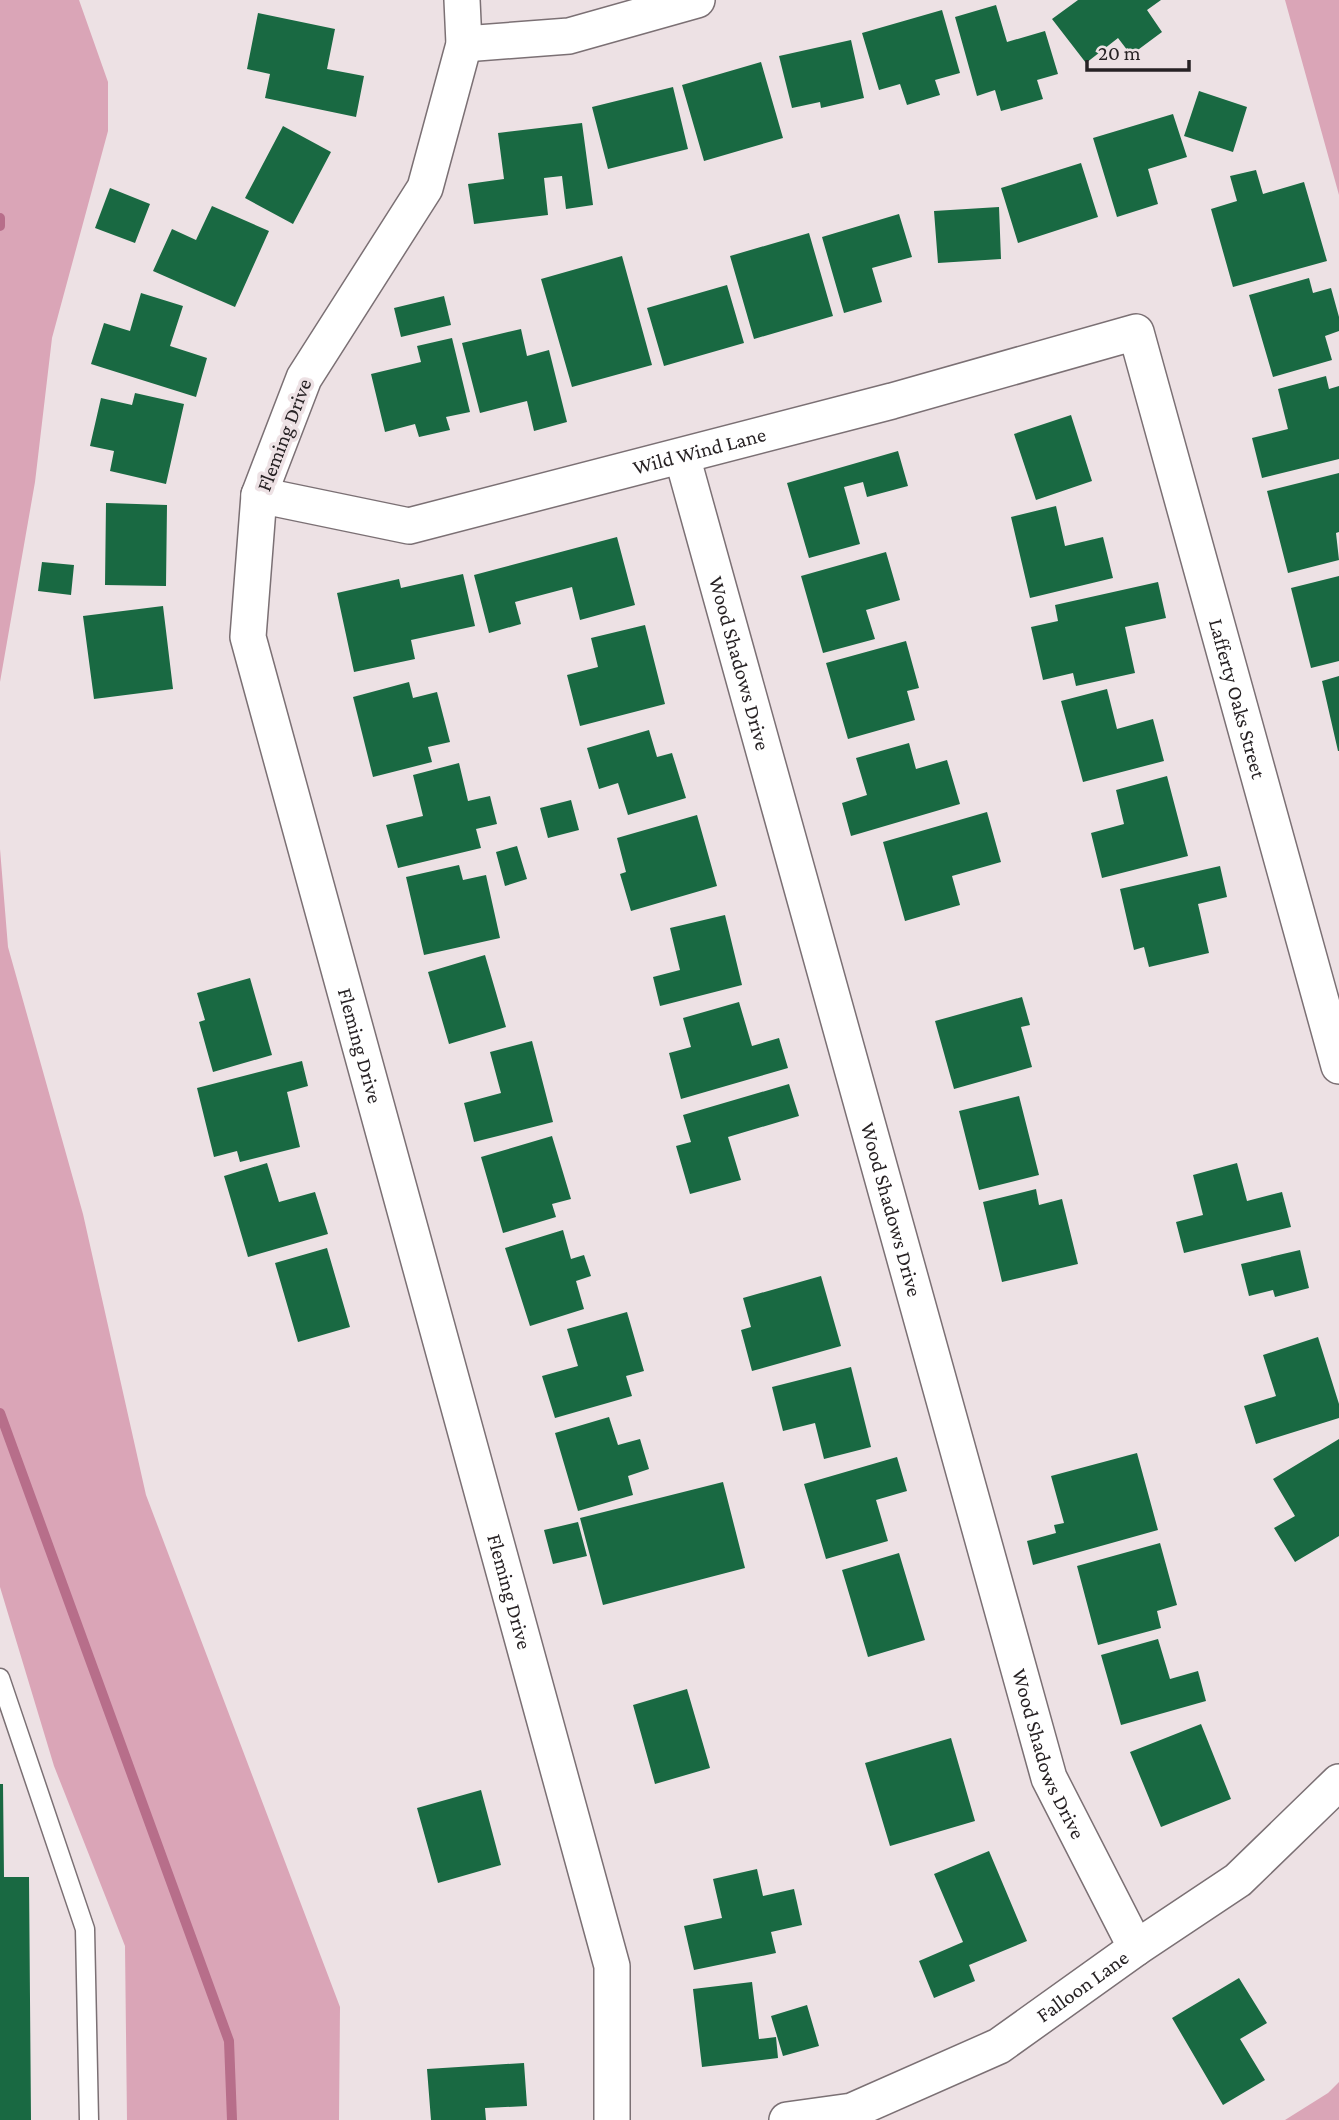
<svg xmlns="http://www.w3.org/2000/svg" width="1339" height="2120" font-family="'Crimson Pro',serif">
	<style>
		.green { fill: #daa5b7 }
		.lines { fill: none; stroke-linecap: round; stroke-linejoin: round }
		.stream { stroke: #b76e8a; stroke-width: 10 }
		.building { fill: #196942 }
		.service-casing { stroke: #7b7074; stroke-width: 21 }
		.minor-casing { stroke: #7b7074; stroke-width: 38 }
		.service { stroke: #fff; stroke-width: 18 }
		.minor { stroke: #fff; stroke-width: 35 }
		.labels { text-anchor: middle; stroke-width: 7; stroke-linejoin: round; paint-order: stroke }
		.street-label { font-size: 21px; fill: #272224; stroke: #ede1e4 }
	</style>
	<rect width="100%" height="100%" fill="#ede1e4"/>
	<path class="green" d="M0,0H79L108,82V131L52,338L35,482L0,682Z
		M1285,0H1339V195Z
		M0,849L8,947L83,1214L146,1495L340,2007L339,2120H127L125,1946L54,1766L0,1587Z
		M1339,2082V2120H1285L1328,2093Z"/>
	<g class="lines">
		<path class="stream" d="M0,218V226
			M0,1413L229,2041L232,2120"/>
	</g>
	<path class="building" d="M1078,0H1161L1147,10L1162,32L1131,55L1118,38L1086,63L1052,19Z
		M996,5L1007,42L1045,31L1058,74L1037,80L1043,99L1001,111L995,90L977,96L955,17Z
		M942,10L960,73L935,80L940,95L907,105L900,84L879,90L862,33Z
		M258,13L335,29L327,69L364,76L356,117L265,98L270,74L247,69Z
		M851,40L864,98L821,108L820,102L792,108L779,56Z
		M761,62L783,138L704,161L682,85Z
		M673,87L688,149L608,169L592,107Z
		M1199,91L1247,107L1233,152L1184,136Z
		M1173,114L1187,157L1148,169L1158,204L1117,217L1093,138Z
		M582,123L593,205L566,209L562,176L544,178L548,215L474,224L468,184L504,179L498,133Z
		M283,126L331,152L293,224L245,198Z
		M1081,163L1098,217L1018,243L1001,188Z
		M1256,170L1263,194L1304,182L1327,261L1233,287L1211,209L1237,201L1230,176Z
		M110,188L150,204L135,243L95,228Z
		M212,206L269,231L235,307L153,271L172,229L196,240Z
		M999,207L1001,259L938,263L934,211Z
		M899,214L912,257L872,268L882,302L844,313L822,237Z
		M809,233L833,316L754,339L730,256Z
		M622,256L652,365L572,387L541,279Z
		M1309,278L1313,293L1331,288L1339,317V331L1325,336L1332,360L1273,377L1249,295Z
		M727,285L744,343L664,366L647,308Z
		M141,293L183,306L170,346L207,358L196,397L91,364L104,323L130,331Z
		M444,296L451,325L401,337L394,308Z
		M521,329L527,356L549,350L567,422L534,431L527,401L480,413L462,343Z
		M452,338L470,412L446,417L450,430L419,437L415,424L385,432L371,374L421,362L417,346Z
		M1326,376L1329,389L1339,386V459L1262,478L1252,438L1288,429L1278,389Z
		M135,393L184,404L166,484L110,471L114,451L90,446L101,398L132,405Z
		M1071,415L1092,481L1036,500L1014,434Z
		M898,451L908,486L867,497L863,482L844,487L860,544L809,558L787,483Z
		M1339,473V532L1336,533L1339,560L1288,573L1267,491Z
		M106,503L167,505L166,586L105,585Z
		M1056,506L1065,546L1103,537L1113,578L1030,598L1011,517Z
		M617,537L635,605L580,620L572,587L515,602L521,624L489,633L474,575Z
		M886,552L900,600L866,610L875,639L823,653L801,576Z
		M42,562L74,565L71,595L38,591Z
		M463,574L475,626L411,640L415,659L354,672L337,593L399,579L401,588Z
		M1339,576V661L1311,668L1291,588Z
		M1158,582L1166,618L1125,627L1135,673L1076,686L1073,673L1043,680L1031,627L1058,621L1055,605Z
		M163,606L173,689L94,699L83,616Z
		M645,625L665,704L580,726L567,675L598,667L591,638Z
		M906,641L919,688L907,691L915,720L848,739L826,663Z
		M1339,676V751H1338L1322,681Z
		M409,682L413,698L437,692L450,742L428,747L432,762L373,777L353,697Z
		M1107,689L1117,729L1153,719L1164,761L1083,782L1061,701Z
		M649,730L657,757L672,753L686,798L628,815L618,783L599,789L587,748Z
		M909,743L916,769L947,760L960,804L851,836L842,803L867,795L856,758Z
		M459,763L468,801L490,796L497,824L476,829L481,848L398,868L386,825L423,816L413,775Z
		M1167,776L1188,856L1102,878L1091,833L1124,824L1116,790Z
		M571,800L579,830L548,838L540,808Z
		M987,812L1001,862L952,876L960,905L905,921L883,842Z
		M697,815L717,886L631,911L620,874L626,872L617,838Z
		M517,846L527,879L505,886L496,852Z
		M459,865L463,880L486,875L500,938L424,955L406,877Z
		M1220,866L1227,897L1198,904L1209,953L1149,967L1144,947L1134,950L1120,889Z
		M725,915L742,985L660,1006L653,977L680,970L670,928Z
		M485,955L506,1027L449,1044L428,972Z
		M250,978L272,1055L213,1072L199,1022L205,1020L197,993Z
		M1022,997L1030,1025L1021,1027L1032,1067L954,1089L935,1021Z
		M739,1002L752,1046L779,1038L788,1068L681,1099L669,1053L691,1047L683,1018Z
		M532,1041L553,1122L474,1142L464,1103L501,1093L490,1052Z
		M302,1061L308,1086L287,1092L300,1147L240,1162L237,1151L214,1157L197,1088Z
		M789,1084L799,1116L728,1137L741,1180L690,1194L676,1146L691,1142L683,1115Z
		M1019,1096L1039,1175L979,1190L959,1111Z
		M552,1136L571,1199L552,1204L556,1217L503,1233L481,1157Z
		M267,1163L279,1202L315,1192L328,1234L248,1257L224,1176Z
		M1237,1163L1247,1201L1282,1192L1291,1227L1184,1253L1176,1222L1203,1215L1193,1175Z
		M1036,1189L1039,1205L1062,1199L1078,1264L1002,1282L983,1202Z
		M563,1230L571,1259L584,1255L591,1276L576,1281L584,1309L530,1326L505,1248Z
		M327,1248L350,1327L298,1342L275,1263Z
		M1300,1250L1309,1288L1275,1297L1273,1290L1249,1296L1241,1264Z
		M821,1276L841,1346L752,1371L741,1330L751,1327L743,1298Z
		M627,1312L644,1371L626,1376L632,1396L555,1418L542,1376L578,1366L567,1329Z
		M1318,1337L1339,1404V1418L1256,1444L1244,1406L1276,1396L1263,1355Z
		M851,1367L871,1447L824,1459L815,1423L783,1431L772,1387Z
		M609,1417L618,1445L640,1439L649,1469L628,1476L633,1495L578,1511L555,1433Z
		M1339,1439V1536L1295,1562L1274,1528L1295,1516L1273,1479Z
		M1137,1453L1158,1530L1033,1565L1027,1541L1056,1533L1054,1525L1064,1523L1051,1476Z
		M897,1457L907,1491L876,1500L888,1541L826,1559L804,1484Z
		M723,1482L745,1568L603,1605L580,1518Z
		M578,1522L587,1556L553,1564L544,1530Z
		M1160,1543L1177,1605L1157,1611L1161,1628L1098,1645L1077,1566Z
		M899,1553L925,1640L868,1657L842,1570Z
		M1158,1639L1170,1679L1198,1671L1206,1701L1121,1725L1101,1655Z
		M687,1689L710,1768L655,1784L633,1705Z
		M1201,1724L1231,1799L1161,1827L1130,1752Z
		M951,1738L975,1821L890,1846L865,1763Z
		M0,1784H3L4,1877H29L31,2120H0Z
		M481,1790L501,1865L438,1883L417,1808Z
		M989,1851L1027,1941L969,1965L975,1981L934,1998L919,1961L963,1942L934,1874Z
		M757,1869L763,1896L794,1889L802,1925L771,1932L776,1953L694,1970L684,1926L722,1918L713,1879Z
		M1239,1978L1267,2023L1240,2039L1265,2080L1223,2105L1172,2018Z
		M752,1982L759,2039L776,2037L778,2058L702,2067L693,1989Z
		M807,2005L819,2046L783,2056L771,2016Z
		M524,2063L527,2106L485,2108L486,2120H431L427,2069Z"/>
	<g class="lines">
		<defs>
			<path id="service" d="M0,1678L85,1929L89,2120"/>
			<g id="minor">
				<path id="s1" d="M462,0L464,44L425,188L304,378L259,495L248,637L612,1966V2120"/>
				<path d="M464,44L569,36L697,0"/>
				<path id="s2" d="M682,456L1049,1778L1136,1948"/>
				<path id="s3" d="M259,495L409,526L892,401L1136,332L1339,1066"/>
				<path id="s4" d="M787,2120L852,2111L999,2046L1136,1948L1238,1880L1339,1782"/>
			</g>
		</defs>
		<use href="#service" class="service-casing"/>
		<use href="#minor" class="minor-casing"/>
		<use href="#service" class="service"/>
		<use href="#minor" class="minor"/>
	</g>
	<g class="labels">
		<g class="street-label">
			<text transform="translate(284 435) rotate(-69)" y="7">Fleming Drive</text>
			<text dy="7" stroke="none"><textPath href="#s3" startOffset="453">Wild Wind Lane</textPath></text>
			<text dy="7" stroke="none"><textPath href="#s2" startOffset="215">Wood Shadows Drive</textPath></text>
			<text dy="7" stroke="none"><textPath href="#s3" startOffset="1286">Lafferty Oaks Street</textPath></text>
			<text dy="7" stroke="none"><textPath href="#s1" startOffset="1110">Fleming Drive</textPath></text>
			<text dy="7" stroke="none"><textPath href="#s2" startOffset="782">Wood Shadows Drive</textPath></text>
			<text dy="7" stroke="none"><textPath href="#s1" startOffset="1676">Fleming Drive</textPath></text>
			<text dy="7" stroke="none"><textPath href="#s2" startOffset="1349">Wood Shadows Drive</textPath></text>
			<text dy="7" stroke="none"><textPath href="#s4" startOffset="329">Falloon Lane</textPath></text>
		</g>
	</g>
	<path d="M1087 60v10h102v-10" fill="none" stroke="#272224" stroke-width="3.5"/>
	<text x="1098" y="60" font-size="21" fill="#272224" stroke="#ede1e4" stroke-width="5" paint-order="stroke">20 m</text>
</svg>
